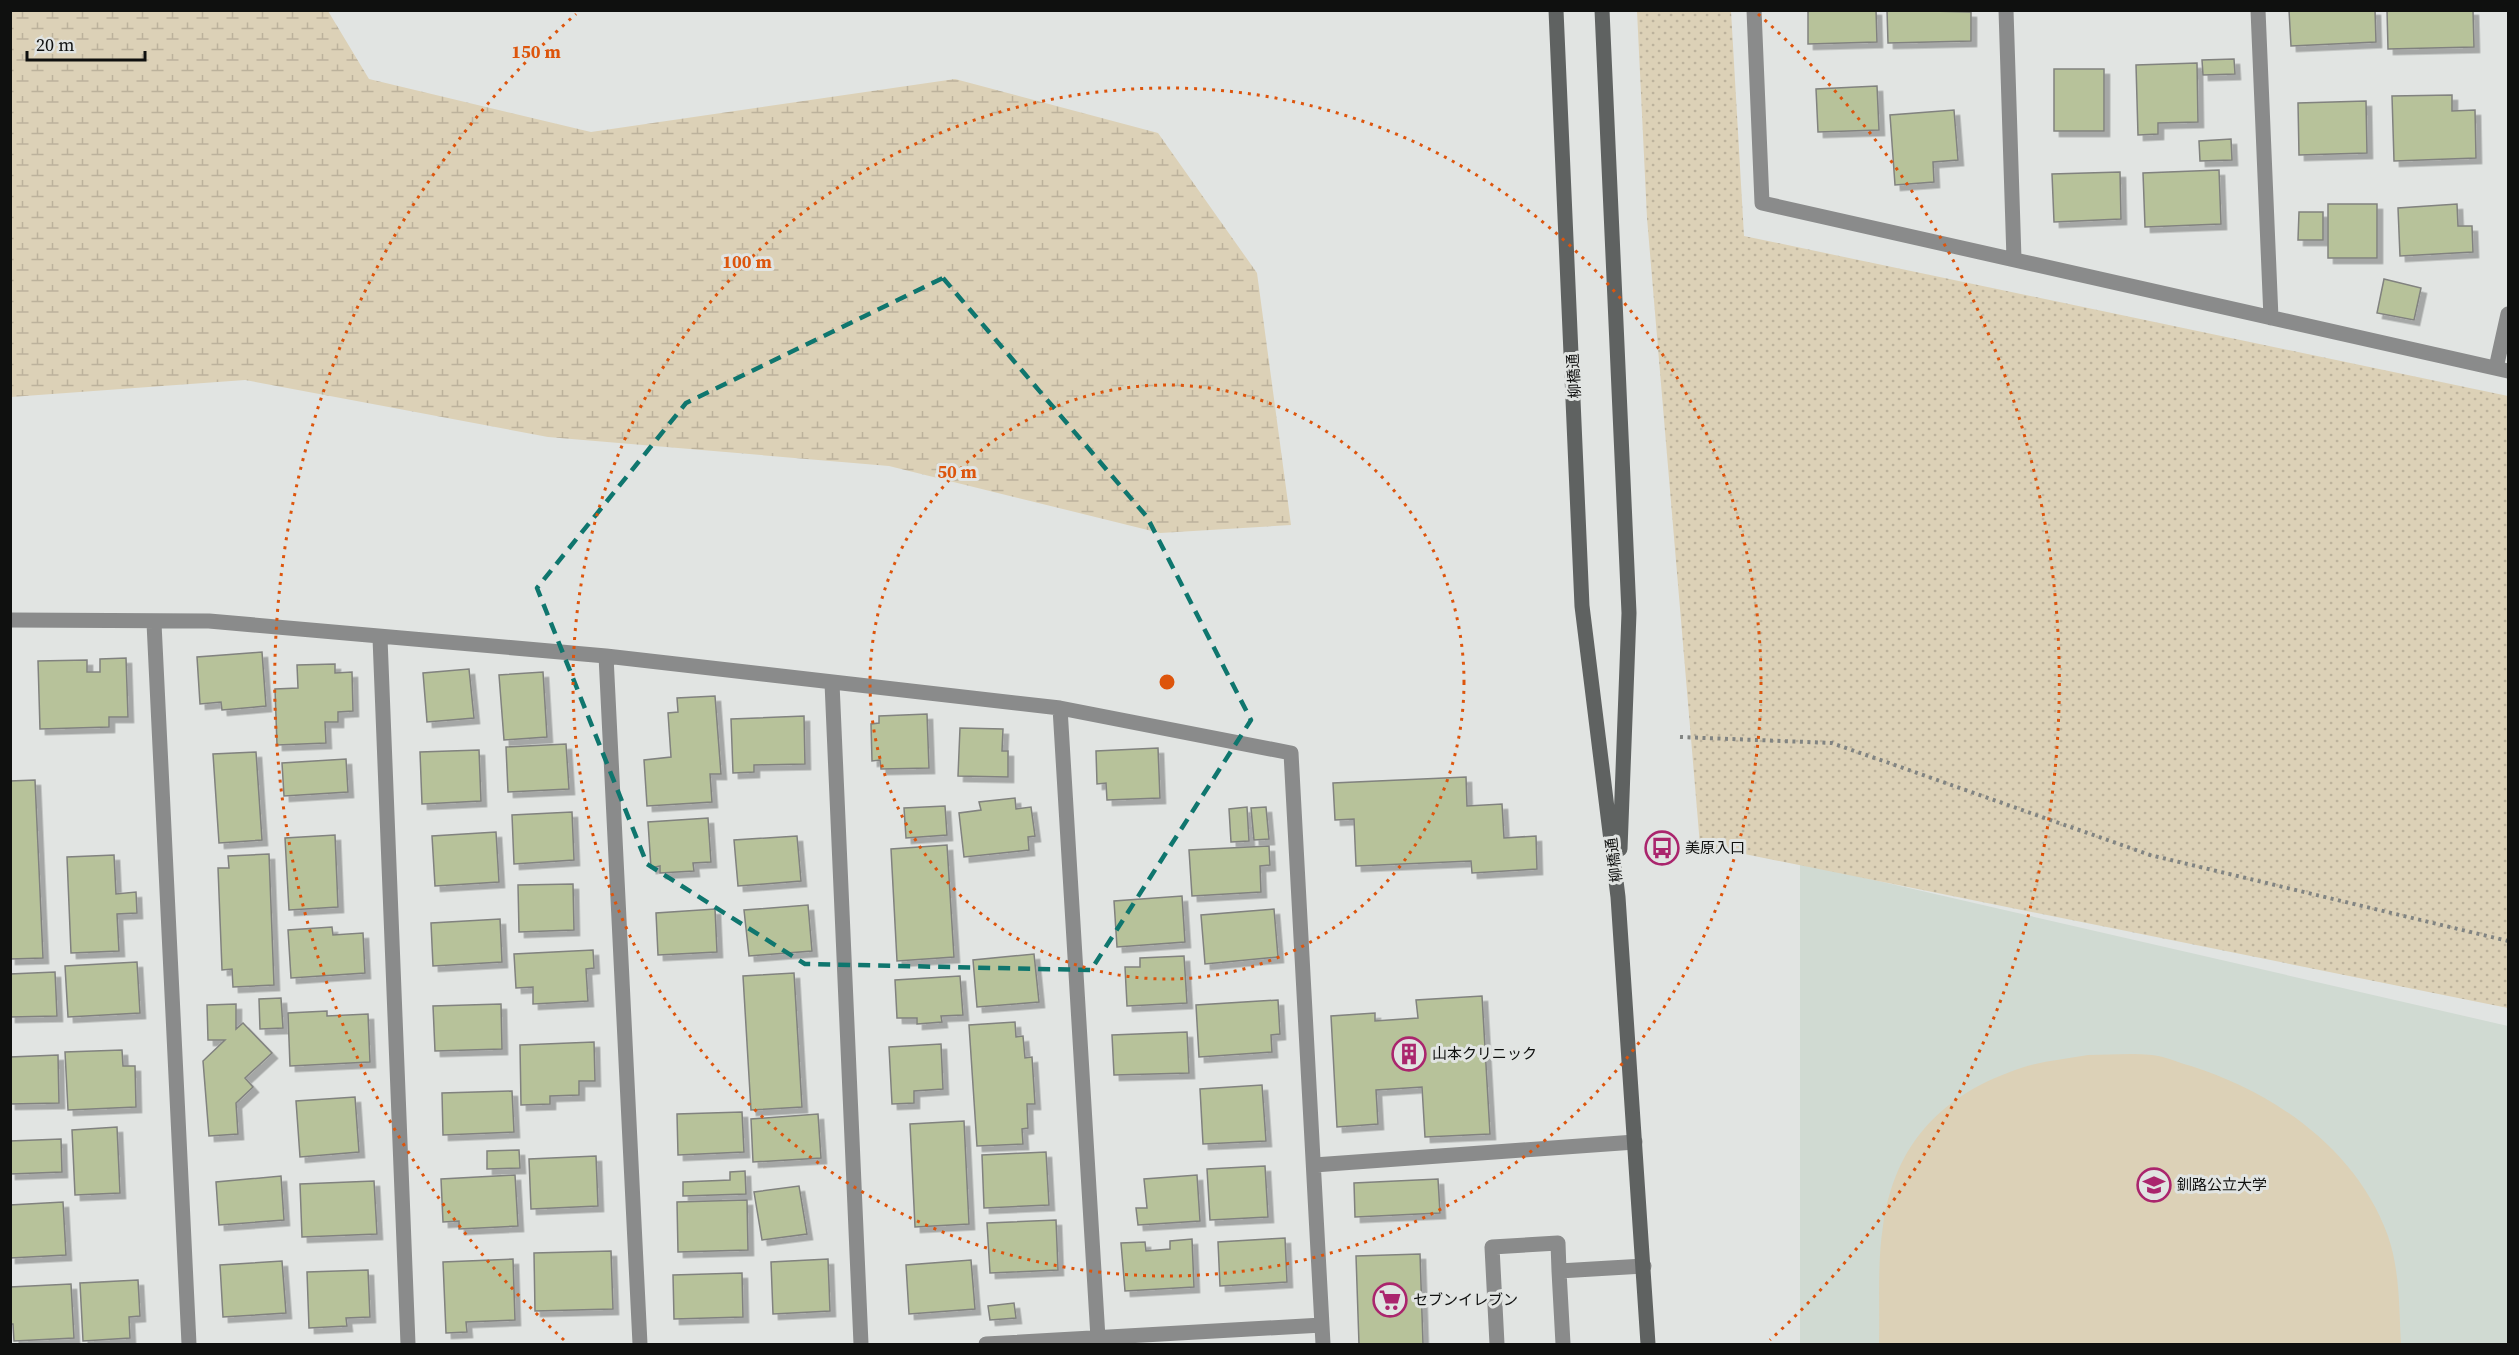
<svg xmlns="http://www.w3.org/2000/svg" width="2519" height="1355" font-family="'Source Serif 4','Noto Sans JP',serif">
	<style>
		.built { fill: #d0dad2 }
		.green { fill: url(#green-dots) }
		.wetland { fill: url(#wetland-marsh) }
		.pitch { fill: #dcd1b7 }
		.building { fill: #b7c29a; stroke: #81827f; stroke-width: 1.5; filter: url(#shadow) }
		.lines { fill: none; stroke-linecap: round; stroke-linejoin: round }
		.path { stroke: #818482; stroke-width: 4; stroke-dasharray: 3 4.5; stroke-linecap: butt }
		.lane { stroke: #8a8b8b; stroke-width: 15 }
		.street { stroke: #8a8b8b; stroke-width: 15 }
		.secondary { stroke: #5f6261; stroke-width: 15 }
		.marked { fill: none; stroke: #0f766e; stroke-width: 4.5; stroke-dasharray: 12 8; stroke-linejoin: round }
		.ring { fill: none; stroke: #dd550c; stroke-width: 3; stroke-dasharray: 3 6 }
		.labels { text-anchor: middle; stroke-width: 6; stroke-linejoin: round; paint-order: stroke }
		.street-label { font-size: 15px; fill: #0f100f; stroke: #e1e4e2 }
		.poi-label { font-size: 15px; fill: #0f100f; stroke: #e1e4e2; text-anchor: start }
		.centre { fill: #dd550c; stroke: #e1e4e2; stroke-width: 3 }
		.ring-label { font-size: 18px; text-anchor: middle; font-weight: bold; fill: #dd550c; stroke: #e1e4e2; stroke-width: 6; stroke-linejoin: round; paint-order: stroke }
	</style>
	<defs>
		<pattern id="green-dots" width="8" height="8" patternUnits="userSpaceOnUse" patternTransform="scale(1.5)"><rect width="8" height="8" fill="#dcd1b7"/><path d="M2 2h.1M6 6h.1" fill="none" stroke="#bcb29c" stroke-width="1.8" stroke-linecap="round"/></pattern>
		<pattern id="wetland-marsh" width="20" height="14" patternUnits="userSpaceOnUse" patternTransform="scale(1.5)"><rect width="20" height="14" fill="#dcd1b7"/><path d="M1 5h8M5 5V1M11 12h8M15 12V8" fill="none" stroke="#bcb29c"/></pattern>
		<filter id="shadow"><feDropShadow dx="5.5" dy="5.5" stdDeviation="0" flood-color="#0004"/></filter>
	</defs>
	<rect width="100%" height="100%" fill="#e1e4e2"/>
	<path class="built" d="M1800,863L2508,1026V1344H1800Z"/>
	<path class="green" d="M1637,11H1731L1744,236L2508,396V1008L1700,845L1647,218Z"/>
	<path class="wetland" d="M11,10L328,11L369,79L591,132L955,79L1158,133L1257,273L1291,525L1160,533L889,466L548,437L245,380L11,397Z"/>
	<path class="pitch" d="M2088,1055C2109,1055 2131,1053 2152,1055C2165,1056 2179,1063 2191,1066C2276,1093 2357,1150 2388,1236C2400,1271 2399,1308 2401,1344H1879C1880,1306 1877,1264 1883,1226C1895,1142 1943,1094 2021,1068C2042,1061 2066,1059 2088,1055Z"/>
	<path class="building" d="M1808,10H1876L1877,42L1808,44Z
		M1887,10L1971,12V41L1888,43Z
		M2289,10H2375L2376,42L2291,46Z
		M2387,10H2473L2474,47L2388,49Z
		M2234,59L2235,74L2203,75L2202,60Z
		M2197,63L2198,122L2158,123V134L2138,135L2136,65Z
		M2054,69H2104V131H2054Z
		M1877,86L1879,130L1818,132L1816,89Z
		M2452,95V111L2475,110L2476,158L2394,161L2392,96Z
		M2366,101L2367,153L2299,155L2298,103Z
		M1954,110L1958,160L1933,162L1934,182L1895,185L1890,115Z
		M2231,139L2232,160L2200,161L2199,141Z
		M2219,170L2221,224L2145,227L2143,173Z
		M2120,172L2121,219L2054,222L2052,174Z
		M2328,204H2377V258H2328Z
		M2457,204L2458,226H2472L2473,252L2400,256L2398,208Z
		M2299,212H2323V240H2298Z
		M2384,279L2421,288L2414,320L2377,313Z
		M262,652L266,706L222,710L221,702L200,704L197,657Z
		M126,658L128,717H109V727L40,729L38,661L87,660V672H100V659Z
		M335,664V673L352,672L353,711L338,712V722H325L326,743L277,745L275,689L298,688L297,665Z
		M469,669L474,718L427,722L423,673Z
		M543,672L547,737L504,740L499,675Z
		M715,696L721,774H710L712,802L647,806L644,760L671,757L668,713L678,712L677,698Z
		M927,714L929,768L881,769L880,760L872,761L871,724L879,723V716Z
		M804,716L805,764L754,765V772L733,773L731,719Z
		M960,728L1003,729L1002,751H1008V777L958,776Z
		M566,744L569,789L508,792L506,747Z
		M1158,748L1160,798L1107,800L1106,783L1097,784L1096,751Z
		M479,750L481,801L422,804L420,752Z
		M256,752L262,840L219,843L213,754Z
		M346,759L348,792L284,796L282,763Z
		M1466,777L1467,806L1502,804L1504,838L1536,836L1537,869L1472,873L1471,861L1356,866L1354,819L1335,820L1333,783Z
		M35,780L43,958L10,959V781Z
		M1015,798L1016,809L1031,807L1035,836L1028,837L1029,850L964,857L959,813L981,810L979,802Z
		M945,806L947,835L906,838L904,808Z
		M1247,807L1249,841L1231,842L1229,809Z
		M1266,807L1269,839L1254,840L1251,808Z
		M572,812L574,860L514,864L512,815Z
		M708,818L711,862L693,863L694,871L660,873V866L651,868L648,822Z
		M496,832L499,882L435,886L432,836Z
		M335,835L338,907L289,910L285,838Z
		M797,836L801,881L738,886L734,840Z
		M947,845L954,957L897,961L891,849Z
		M1269,846L1270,865L1260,866L1261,892L1192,896L1189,850Z
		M269,854L274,985L233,987L232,969L222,970L218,868H229L228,856Z
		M114,855L116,894L136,892L137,913L117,914L119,951L71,953L67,857Z
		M573,884L574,930L519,932L518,885Z
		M1182,896L1185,942L1117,947L1114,901Z
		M808,905L812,951L749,956L744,910Z
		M715,909L717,952L658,955L656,913Z
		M1274,909L1278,957L1205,964L1201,915Z
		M500,919L502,962L433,966L431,923Z
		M332,927L333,935L363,933L365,973L291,978L288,930Z
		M593,950L594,968L586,969L588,1001L533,1004V987L516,988L514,954Z
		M1034,954L1039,1002L977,1007L973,960Z
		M1184,956L1187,1003L1127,1006L1125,967H1140V958Z
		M137,962L140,1013L68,1017L65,966Z
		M55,972L57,1016L10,1017V974Z
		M794,973L802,1107L751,1110L743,976Z
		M960,976L963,1015L941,1016L942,1022L917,1024V1018H897L895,980Z
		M1482,996L1490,1134L1425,1137L1422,1087L1376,1090L1378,1124L1337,1127L1331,1016L1375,1013V1021L1418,1018L1416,1000Z
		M281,998L283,1028L260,1029L259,999Z
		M1278,1000L1280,1034L1271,1035L1272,1052L1199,1057L1196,1005Z
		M236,1004V1029L243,1023L272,1053L245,1078L253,1087L236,1103L238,1134L209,1136L203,1061L225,1040H208L207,1005Z
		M501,1004L502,1049L435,1051L433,1006Z
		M327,1011V1016L368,1014L370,1062L290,1066L288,1013Z
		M1015,1022L1016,1037L1023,1036L1025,1058L1032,1057L1035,1104H1027L1028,1128L1022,1129L1023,1144L977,1146L969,1025Z
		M1187,1032L1189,1073L1114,1075L1112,1035Z
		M594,1042L595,1081H579V1095L550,1096V1104L521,1105L520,1045Z
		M941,1044L943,1089L914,1091V1103L892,1104L889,1047Z
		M122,1050L123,1066H135L136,1107L68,1110L65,1052Z
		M58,1055L59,1103L10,1104V1057Z
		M1262,1085L1266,1141L1203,1144L1200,1089Z
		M512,1091L514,1132L443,1135L442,1093Z
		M355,1097L359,1152L300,1157L296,1101Z
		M742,1112L744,1152L678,1155L677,1114Z
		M818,1114L821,1158L753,1162L751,1119Z
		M964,1121L969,1224L915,1227L910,1124Z
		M117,1127L120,1193L75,1195L72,1130Z
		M61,1139L62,1172L10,1174V1141Z
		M519,1150L520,1168L487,1169V1151Z
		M1046,1152L1049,1205L984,1208L982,1155Z
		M596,1156L598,1206L531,1209L529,1159Z
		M1265,1166L1268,1217L1210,1220L1207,1169Z
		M745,1171L746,1194L683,1196V1182L730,1180V1172Z
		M515,1175L518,1226L459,1229V1221L443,1222L441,1179Z
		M1197,1175L1200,1221L1138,1225L1136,1208H1147L1144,1179Z
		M281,1176L284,1220L219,1225L216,1182Z
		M1438,1179L1440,1213L1355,1217L1354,1183Z
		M374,1181L377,1234L302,1237L300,1184Z
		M799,1186L807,1234L762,1240L754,1192Z
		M747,1200L748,1250L678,1252L677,1202Z
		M63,1202L66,1255L10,1258V1205Z
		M1056,1220L1058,1270L990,1273L987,1223Z
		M1285,1238L1287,1282L1220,1286L1218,1242Z
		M1192,1239L1194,1287L1125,1291L1121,1243L1145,1242L1146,1251L1170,1249V1241Z
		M611,1251L613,1309L535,1311L534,1253Z
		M1420,1254L1423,1344H1359L1356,1256Z
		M513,1259L515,1320L466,1322L467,1332L446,1333L443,1262Z
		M828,1259L830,1311L773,1314L771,1262Z
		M971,1260L975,1309L909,1314L906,1265Z
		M282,1261L286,1313L223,1317L220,1265Z
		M368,1270L370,1317L346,1318L347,1326L309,1328L307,1272Z
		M742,1273L743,1317L674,1319L673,1275Z
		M138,1280L140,1316L129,1317L130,1338L83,1341L80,1283Z
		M71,1284L74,1338L14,1341L13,1324H10V1287Z
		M1014,1303L1016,1318L990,1320L988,1306Z"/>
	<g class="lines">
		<path class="path" d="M1680,737L1832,743L2150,855L2508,941"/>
		<path class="lane" d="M1497,1344L1492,1247L1558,1243L1559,1271
			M1563,1344L1559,1271L1644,1266"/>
		<path class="street" d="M1754,10L1762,203L2508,371
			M2006,10L2014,259
			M2258,10L2271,318
			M2496,368L2508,314
			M10,620L209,621L606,656L1060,708L1291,753L1323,1344
			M154,623L189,1344
			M380,638L408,1344
			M606,656L640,1344
			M832,683L861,1344
			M1060,708L1098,1338
			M1314,1165L1635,1142
			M986,1344L1322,1325"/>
		<path class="secondary" d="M1556,10L1582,606L1618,897L1648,1344
			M1602,10L1629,613L1620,849"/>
	</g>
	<path class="marked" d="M943,278L1147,517L1251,720L1091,970L805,964L647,864L537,588L686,403Z"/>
	<g class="ring">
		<circle cx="1167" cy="682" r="297"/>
		<circle cx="1167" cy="682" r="594"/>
		<path d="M564 1340A892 892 0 0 1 576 14M1758 14A892 892 0 0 1 1770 1340"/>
	</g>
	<defs>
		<symbol id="bus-ring" viewBox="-11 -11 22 22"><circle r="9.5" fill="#e1e4e2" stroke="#aa256d" stroke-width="1.5"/><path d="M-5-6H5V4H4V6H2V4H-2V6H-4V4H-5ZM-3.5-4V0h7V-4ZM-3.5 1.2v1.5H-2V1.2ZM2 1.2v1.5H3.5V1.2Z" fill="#aa256d"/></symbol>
		<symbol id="building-ring" viewBox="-11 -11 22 22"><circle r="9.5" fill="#e1e4e2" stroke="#aa256d" stroke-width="1.5"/><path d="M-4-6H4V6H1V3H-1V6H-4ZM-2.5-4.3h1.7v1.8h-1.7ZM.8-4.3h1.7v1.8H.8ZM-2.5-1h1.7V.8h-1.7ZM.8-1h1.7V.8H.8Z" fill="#aa256d"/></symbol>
		<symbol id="university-ring" viewBox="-11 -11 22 22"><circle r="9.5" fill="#e1e4e2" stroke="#aa256d" stroke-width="1.5"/><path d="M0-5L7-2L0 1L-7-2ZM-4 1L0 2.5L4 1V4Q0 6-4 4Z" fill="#aa256d"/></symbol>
		<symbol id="supermarket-ring" viewBox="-11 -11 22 22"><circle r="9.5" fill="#e1e4e2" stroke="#aa256d" stroke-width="1.5"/><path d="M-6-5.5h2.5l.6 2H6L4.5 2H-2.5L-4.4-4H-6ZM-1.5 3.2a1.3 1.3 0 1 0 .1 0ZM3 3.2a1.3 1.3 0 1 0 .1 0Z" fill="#aa256d"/></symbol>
	</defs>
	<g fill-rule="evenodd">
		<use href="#bus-ring" x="1643" y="829" width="38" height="38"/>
		<use href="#building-ring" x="1390" y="1035" width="38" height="38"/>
		<use href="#university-ring" x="2135" y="1166" width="38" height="38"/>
		<use href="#supermarket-ring" x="1371" y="1281" width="38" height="38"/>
	</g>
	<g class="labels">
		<g class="street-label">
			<text transform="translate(1574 376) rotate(-93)" y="5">柳橋通</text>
			<text transform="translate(1614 860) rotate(-97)" y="5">柳橋通</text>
		</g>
		<g class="poi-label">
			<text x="1685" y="853">美原入口</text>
			<text x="1432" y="1059">山本クリニック</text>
			<text x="2177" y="1190">釧路公立大学</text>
			<text x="1413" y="1305">セブンイレブン</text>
		</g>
	</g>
	<circle cx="1167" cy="682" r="9" class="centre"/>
	<g class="ring-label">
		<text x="536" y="58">150 m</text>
		<text x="747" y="268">100 m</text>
		<text x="957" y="478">50 m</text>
	</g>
	<rect width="2519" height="1355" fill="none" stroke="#0f100f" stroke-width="24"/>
	<path d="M27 51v9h118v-9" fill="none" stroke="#0f100f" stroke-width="3"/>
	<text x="36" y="51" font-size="18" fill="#0f100f" stroke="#e1e4e2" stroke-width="4.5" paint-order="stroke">20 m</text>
</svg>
